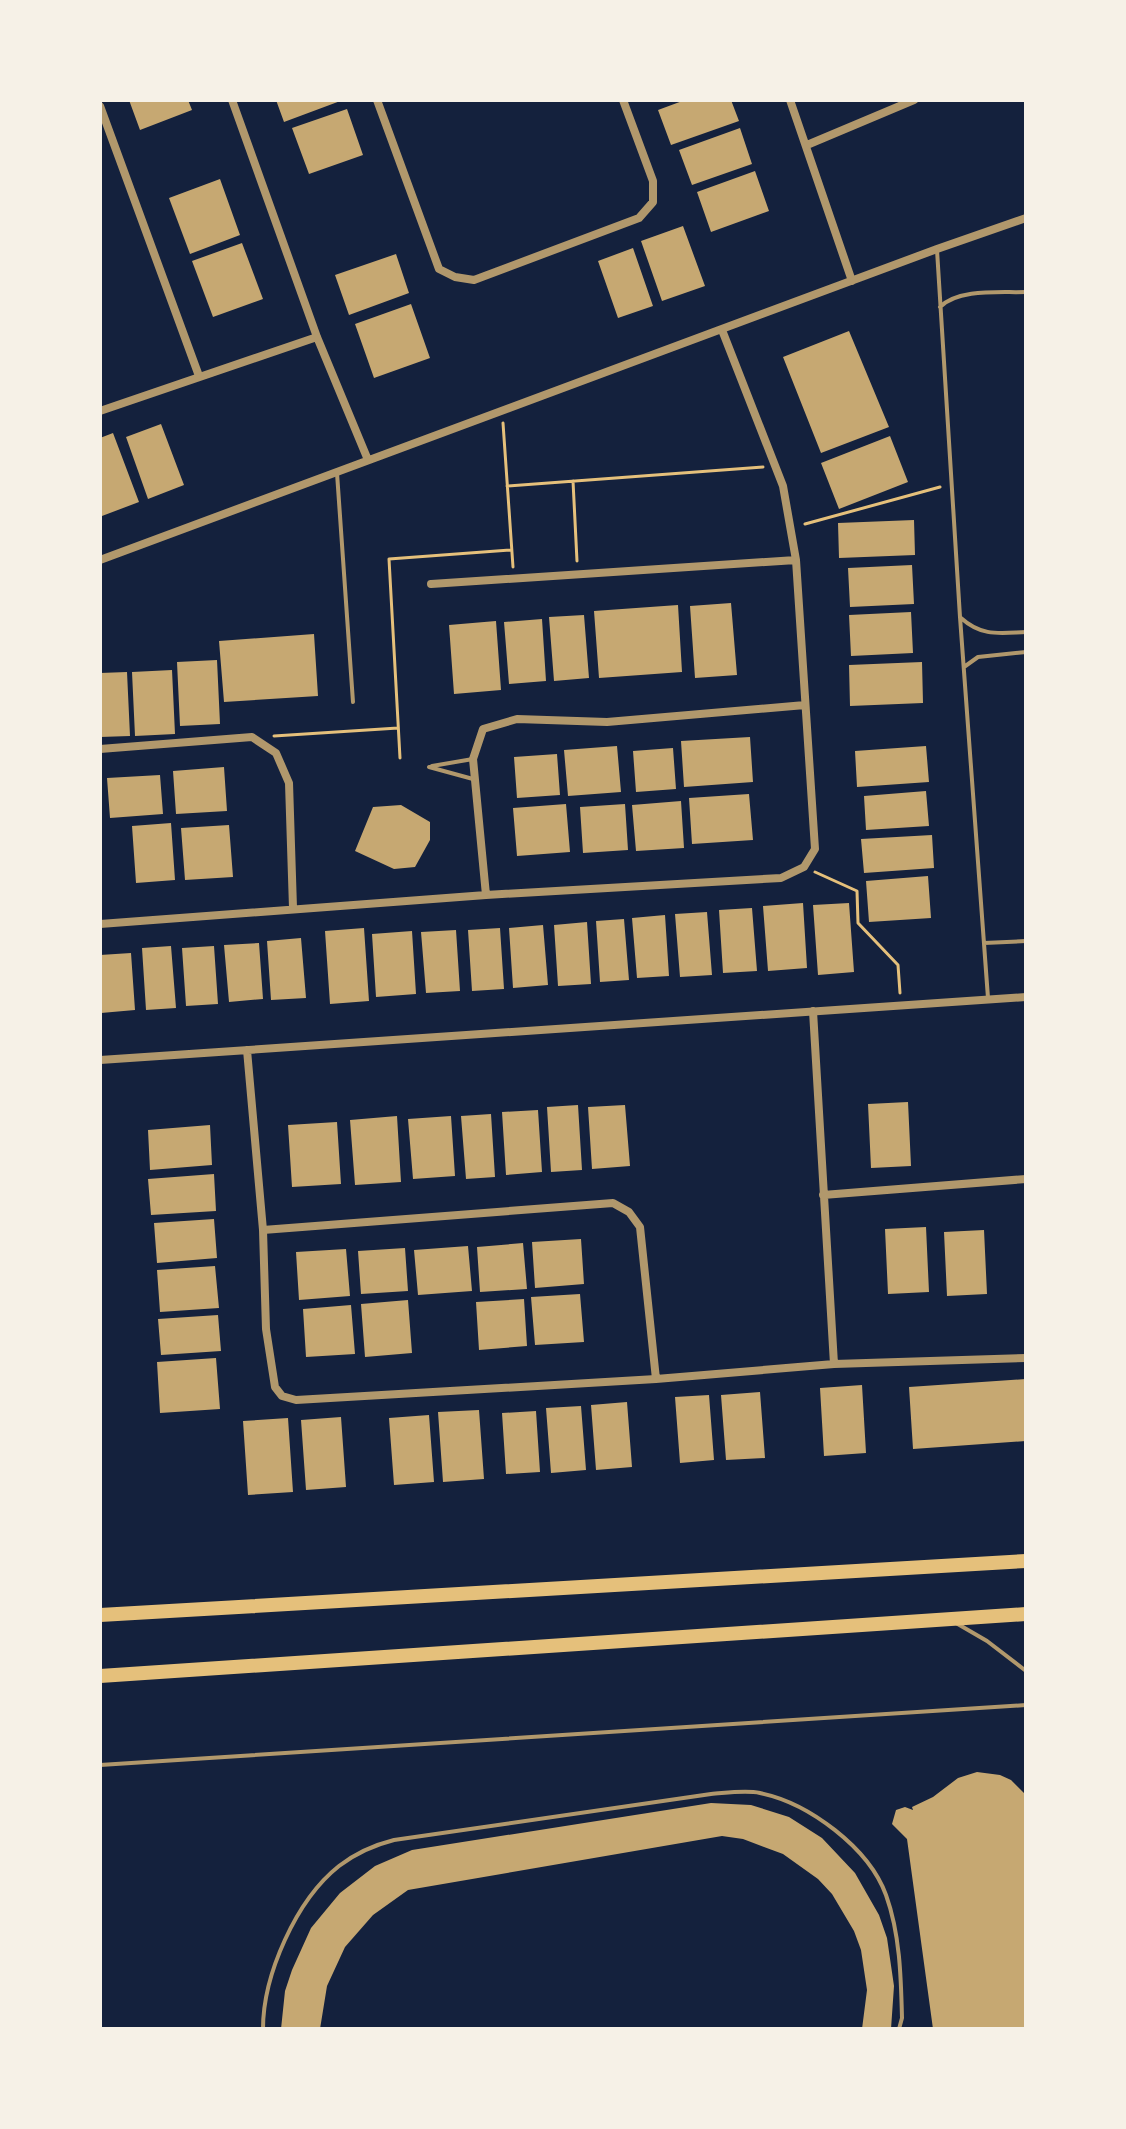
<svg xmlns="http://www.w3.org/2000/svg" width="1126" height="2129" font-family="'Golos Text',sans-serif">
	<style>
		.building { fill: #c6a872 }
		.lines { fill: none; stroke-linecap: round; stroke-linejoin: round }
		.path { stroke: #e5c07b; stroke-width: 3 }
		.service { stroke: #b1986c; stroke-width: 4 }
		.minor { stroke: #b1986c; stroke-width: 8 }
		.primary { stroke: #e5c07b; stroke-width: 14 }
	</style>
	<rect width="100%" height="100%" fill="#14213d"/>
	<path class="building" d="M129,100H188L192,110L140,130Z
		M276,100H343L284,122Z
		M685,100H731L739,121L671,145L658,110Z
		M347,109L363,155L309,174L292,128Z
		M740,128L752,164L692,185L679,150Z
		M755,171L769,211L711,232L697,192Z
		M220,179L240,235L190,254L169,198Z
		M683,226L705,286L662,301L641,241Z
		M242,243L263,299L213,317L192,261Z
		M633,248L653,306L618,318L598,261Z
		M396,254L409,293L349,315L335,275Z
		M411,304L430,358L374,378L355,324Z
		M849,331L889,427L821,453L783,357Z
		M161,424L184,485L148,499L126,437Z
		M113,433L139,502L102,516L100,510V438Z
		M890,436L908,482L839,509L821,463Z
		M914,520L915,555L839,558L838,523Z
		M912,565L914,604L850,607L848,568Z
		M731,603L737,675L695,678L690,606Z
		M678,605L682,672L599,678L594,611Z
		M911,612L913,653L851,656L849,615Z
		M584,615L589,678L554,681L549,617Z
		M542,619L546,681L509,684L504,622Z
		M496,621L501,690L454,694L449,625Z
		M314,634L318,696L224,702L219,641Z
		M217,660L220,724L180,726L177,662Z
		M922,662L923,703L850,706L849,665Z
		M172,670L175,734L135,736L132,672Z
		M127,672L130,736L100,737V673Z
		M750,737L753,782L684,787L681,741Z
		M617,746L621,792L568,796L564,750Z
		M926,746L929,782L857,787L855,751Z
		M673,748L676,789L636,792L633,751Z
		M557,754L560,795L517,798L514,757Z
		M224,767L227,811L176,814L173,771Z
		M160,775L163,814L110,818L107,778Z
		M926,791L929,826L866,830L864,796Z
		M749,794L753,840L692,844L689,798Z
		M681,801L684,848L636,851L632,805Z
		M566,804L570,852L517,856L513,808Z
		M625,804L628,850L583,853L580,807Z
		M401,805L430,822V840L415,867L394,869L355,851L373,807Z
		M171,823L175,880L136,883L132,826Z
		M229,825L233,877L185,880L181,828Z
		M932,835L934,868L864,873L861,839Z
		M928,876L931,918L869,922L866,881Z
		M803,903L807,968L768,971L763,906Z
		M849,903L854,972L818,975L813,905Z
		M752,908L757,971L723,973L719,910Z
		M707,912L712,975L680,977L675,914Z
		M665,915L669,976L637,978L632,918Z
		M624,919L629,980L600,982L596,921Z
		M587,922L591,984L558,986L554,925Z
		M543,925L548,985L513,988L509,928Z
		M364,928L369,1001L330,1004L325,931Z
		M500,928L504,989L472,991L468,930Z
		M456,930L460,991L426,993L421,932Z
		M412,931L416,994L376,997L372,934Z
		M301,938L306,998L271,1000L267,941Z
		M259,943L263,999L229,1002L224,945Z
		M171,946L176,1008L146,1010L142,948Z
		M214,946L218,1004L186,1006L182,948Z
		M131,953L135,1010L101,1013L100,955Z
		M908,1102L911,1166L871,1168L868,1104Z
		M578,1105L582,1170L551,1172L547,1107Z
		M625,1105L630,1166L592,1169L588,1107Z
		M538,1110L542,1172L506,1175L502,1112Z
		M491,1114L495,1177L466,1179L461,1116Z
		M397,1116L401,1182L355,1185L350,1120Z
		M451,1116L455,1176L413,1179L408,1119Z
		M337,1122L341,1184L292,1187L288,1125Z
		M210,1125L212,1165L150,1170L148,1130Z
		M214,1174L216,1211L151,1215L148,1179Z
		M214,1219L217,1258L157,1263L154,1223Z
		M926,1227L929,1292L888,1294L885,1229Z
		M984,1230L987,1294L947,1296L944,1232Z
		M581,1239L584,1284L535,1288L532,1242Z
		M523,1243L527,1289L480,1292L477,1247Z
		M468,1246L472,1291L418,1295L414,1250Z
		M405,1248L408,1291L361,1294L358,1251Z
		M346,1249L350,1296L299,1300L296,1252Z
		M215,1266L219,1308L160,1312L157,1270Z
		M580,1294L584,1342L535,1345L531,1297Z
		M524,1299L527,1346L479,1350L476,1302Z
		M408,1300L412,1353L365,1357L361,1304Z
		M351,1305L355,1354L306,1357L303,1309Z
		M218,1315L221,1351L161,1355L158,1319Z
		M216,1358L220,1409L160,1413L157,1362Z
		M1026,1379V1441L913,1449L909,1387Z
		M862,1385L866,1453L824,1456L820,1388Z
		M760,1392L765,1458L726,1460L721,1395Z
		M709,1395L714,1460L680,1463L675,1397Z
		M627,1402L632,1467L596,1470L591,1405Z
		M581,1406L586,1470L551,1473L546,1408Z
		M479,1410L484,1479L443,1482L438,1412Z
		M536,1411L540,1472L506,1474L502,1413Z
		M429,1415L434,1482L394,1485L389,1418Z
		M341,1417L346,1487L306,1490L301,1420Z
		M288,1418L293,1492L248,1495L243,1421Z
		M977,1772L1000,1775L1011,1780L1026,1795V2029H933L907,1839L892,1824L896,1810L905,1807L913,1810L912,1807L933,1797L958,1778Z
		M711,1803L751,1805L789,1817L822,1838L855,1873L879,1915L887,1938L894,1986L891,2029H862L867,1990L861,1950L854,1931L832,1894L818,1879L783,1854L743,1839L722,1836L408,1890L373,1915L345,1947L327,1986L320,2029H281L285,1991L292,1970L311,1928L340,1893L375,1866L412,1850Z"/>
	<g class="lines">
		<path class="path" d="M503,423L513,567
			M573,481L577,561
			M507,486L763,467
			M805,524L940,487
			M274,736L398,728
			M400,758L389,559L511,550
			M815,872L857,891L858,923L898,965L900,993"/>
		<path class="service" d="M937,250L960,617L988,998
			M940,307C959,288 1001,293 1026,292
			M337,473L353,702
			M961,618C982,637 1000,633 1026,632
			M964,667L978,657L1026,652
			M432,766L473,759
			M429,767L473,779
			M984,943L1026,941
			M956,1623L987,1641L1026,1671
			M100,1765L1026,1705
			M263,2029C263,1975 296,1900 339,1866C356,1853 374,1845 394,1840L711,1794C726,1793 745,1790 760,1793C809,1803 869,1848 886,1895C900,1934 901,1977 902,2018L899,2029"/>
		<path class="minor" d="M232,100L317,337L368,460
			M377,100L439,269L455,277L474,280L639,218L653,202V181L623,100
			M790,100L852,281
			M100,106L199,376
			M807,145L914,100
			M100,411L317,337
			M100,560L937,249L1026,218
			M431,584L796,560
			M100,749L252,737L276,753L289,783L293,908
			M486,895L473,759L483,729L517,719L607,722L805,705
			M100,924L486,895L781,878L804,867L815,849L796,560L783,486L722,330
			M813,1011L834,1364
			M247,1050L263,1230L266,1329L275,1387L282,1396L296,1400L656,1379L834,1364L1026,1358
			M100,1060L1026,997
			M823,1195L1026,1179
			M263,1230L613,1203L629,1212L640,1227L656,1379"/>
		<path class="primary" d="M100,1615L1026,1561
			M100,1676L1026,1614"/>
	</g>
	<rect width="1126" height="2129" fill="none" stroke="#f6f1e7" stroke-width="204"/>
</svg>
